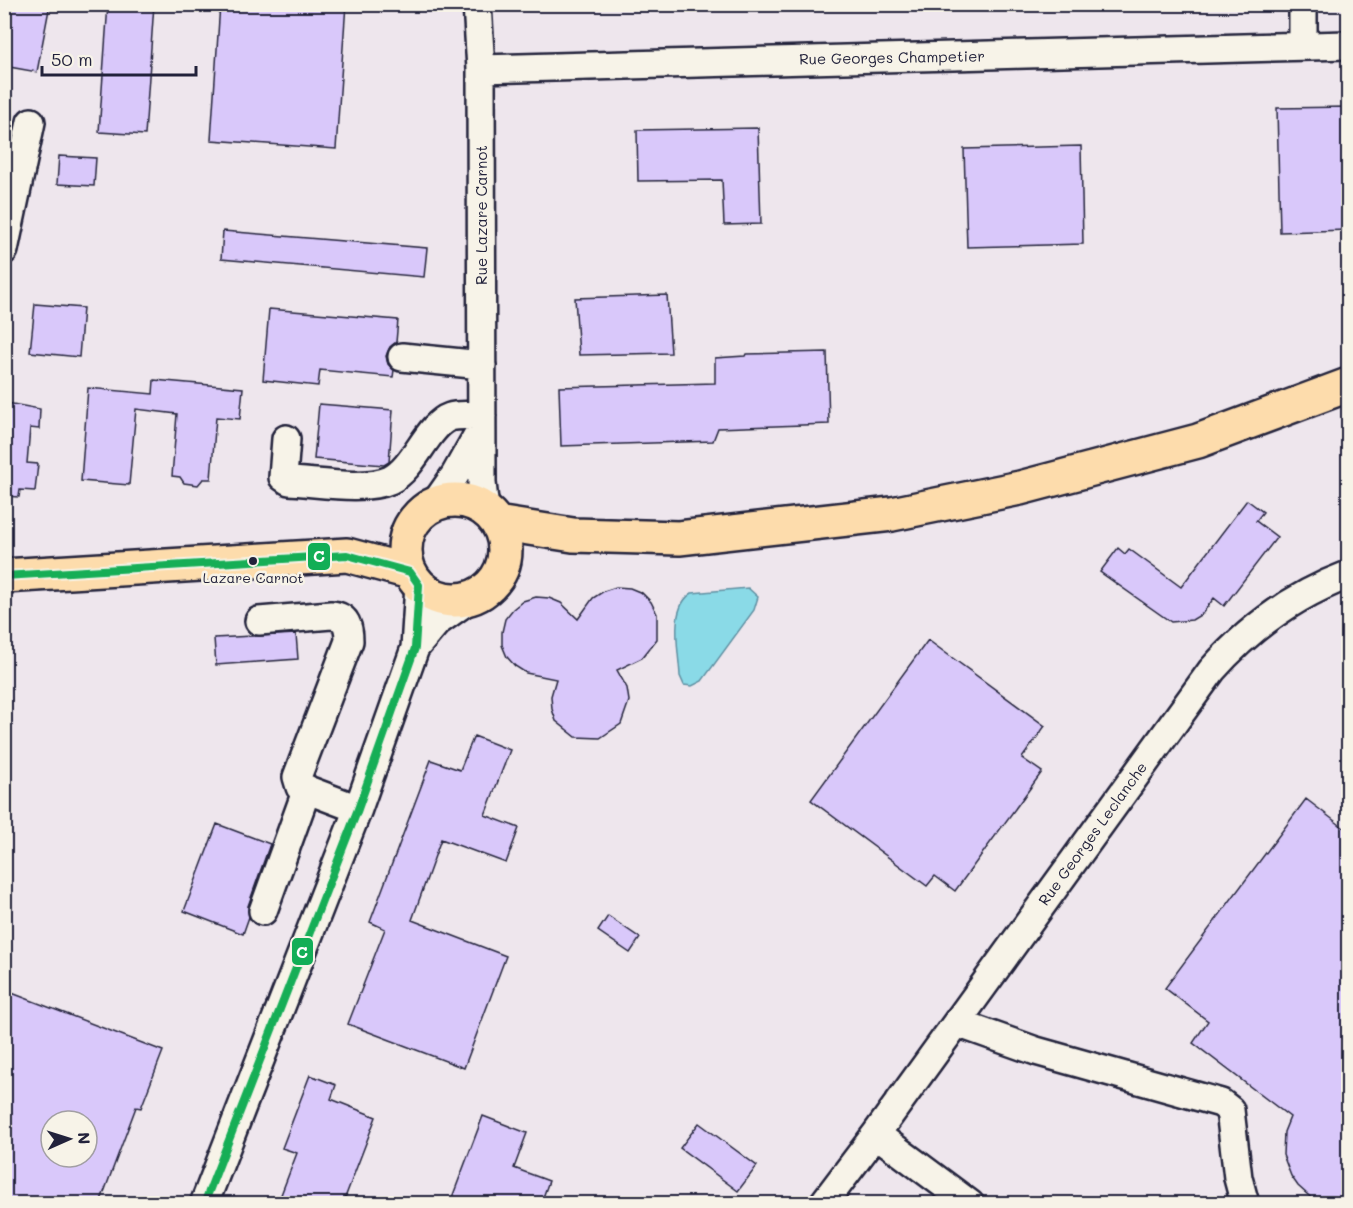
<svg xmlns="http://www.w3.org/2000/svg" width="1353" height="1208" font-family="Mali,sans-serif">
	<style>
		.built { fill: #eee6ed; fill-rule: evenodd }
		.water { fill: #8adae7; stroke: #6090a2; stroke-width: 1.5 }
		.building { fill: #d9c8fa; stroke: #22223b; stroke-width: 1.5; fill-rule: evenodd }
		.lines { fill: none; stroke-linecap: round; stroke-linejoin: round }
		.minor-casing { stroke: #22223b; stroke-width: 32 }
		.major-casing { stroke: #22223b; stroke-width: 38 }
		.minor { stroke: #f7f3e8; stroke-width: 27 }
		.major { stroke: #fddcac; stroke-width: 33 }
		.bus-1-casing { stroke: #f7f3e8; stroke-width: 12 }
		.bus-1 { stroke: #12ae56; stroke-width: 8 }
		.bus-dot { fill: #22223b; stroke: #f7f3e8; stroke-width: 2 }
		.labels { text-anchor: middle; stroke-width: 5; stroke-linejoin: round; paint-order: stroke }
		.bus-label { font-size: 14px; fill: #22223b; stroke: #f7f3e8 }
		.street-label { font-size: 15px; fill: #22223b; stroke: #f7f3e8 }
		.line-badge { stroke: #f7f3e8; stroke-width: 2 }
		.badge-label { font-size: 16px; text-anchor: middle; font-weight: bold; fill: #fff }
	</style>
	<rect width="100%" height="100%" fill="#f7f3e8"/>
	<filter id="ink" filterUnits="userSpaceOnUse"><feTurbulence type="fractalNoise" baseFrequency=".0167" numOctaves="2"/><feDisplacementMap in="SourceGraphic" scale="12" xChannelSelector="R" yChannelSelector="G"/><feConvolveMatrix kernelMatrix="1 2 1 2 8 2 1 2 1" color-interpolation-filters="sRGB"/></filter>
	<g filter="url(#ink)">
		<path class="built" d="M5,5H1348V1203L5,1204ZM51,1121H87V1157H51Z"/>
		<path class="water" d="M748,588L758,597L754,610L702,681L692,686L684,685L680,676C679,651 668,608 692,593Z"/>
		<path class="building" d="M4,4H50L37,72L4,66Z
			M108,4H154L145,135L99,132Z
			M220,4H346L336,149L211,140Z
			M1348,107V230L1280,232L1277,108Z
			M758,128L761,224L724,225L722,180L638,181L637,130Z
			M1081,146L1083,244L967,247L964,149Z
			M59,156L96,158L94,186L57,184Z
			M223,231L427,248L424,277L221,259Z
			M667,295L671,353L579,355L575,298Z
			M35,304L83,308L79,357L30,352Z
			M269,309L398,320L396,342L390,347L386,356L388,364L394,370L393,377L320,370L318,386L263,380Z
			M827,352L829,424L718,428L713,441L561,446L559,387L715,383V358L745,356L746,354Z
			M154,380L243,388L240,419L216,417L211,479H203L198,485L184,483L180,477L172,476L177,414L136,409L129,485L81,481L88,388L153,394Z
			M7,403L40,409L39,429L30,428L27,463L38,464L35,491L20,490L19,497L4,496Z
			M319,404L393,410L389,462L384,465L314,459Z
			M1247,500L1263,512L1256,521L1277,537L1224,606L1214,598L1202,614L1192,620L1171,622L1100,572L1118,548L1125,554L1129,549L1181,587Z
			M616,587L630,588L642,593L651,602L657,614V639L642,658L617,670L627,688L629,701L621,724L600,738L576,737L556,721L552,709L551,696L556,679L526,673L515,666L507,657L502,645V632L505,619L513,609L523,601L536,597L549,598L561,603L578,619L593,598L604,591Z
			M296,634L298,659L216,665L214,638Z
			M928,640L1045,726L1022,758L1042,772L955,891L935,876L927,886L811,800Z
			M474,736L510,750L485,815L519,828L506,863L441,839L412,920L506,956L464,1068L348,1024L385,929L370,922L431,760L460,770Z
			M1306,799L1348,831V1203H1317L1298,1186L1291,1176L1283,1155L1284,1132L1290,1117L1193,1043L1208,1021L1165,988Z
			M217,824L270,844L248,906L249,917L243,934L184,911Z
			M608,916L640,938L630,953L598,931Z
			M4,990L163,1051L141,1108L136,1107L100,1203H4ZM51,1121H87V1157H51Z
			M310,1075L336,1085L331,1099L376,1117L343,1203H288L279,1200L297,1153L282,1148Z
			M483,1116L527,1133L514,1168L549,1181L541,1203H450Z
			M699,1123L757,1166L738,1191L680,1148Z"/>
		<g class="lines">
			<defs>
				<path id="minor" d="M477,4L481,69L482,483L485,510
					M1303,4V45
					M481,69L1348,45
					M4,250L31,122
					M402,357L482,365
					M286,439L283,477L289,481C315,482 366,491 390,480C415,468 427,425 450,417C459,414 473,416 482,416
					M434,505L455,475L481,429
					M259,621L331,615C347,616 349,627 349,641L297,777L300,787L358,809
					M415,648L437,622L471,598
					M263,911L307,789
					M957,1023L1036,1051L1221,1103L1230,1110L1238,1178L1245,1204
					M876,1134L1212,670C1250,627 1295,595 1348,575
					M204,1204L358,809L415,648L419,585
					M823,1204L876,1134L970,1204"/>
				<path id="major" d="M405 550a50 50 0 1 1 100 0a50 50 0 1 1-100 0Z
					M497,523L573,535L679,538L892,514L1020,488L1198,441L1348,385
					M4,576L347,555L410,572"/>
			</defs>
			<use href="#minor" class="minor-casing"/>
			<use href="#major" class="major-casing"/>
			<use href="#minor" class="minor"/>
			<use href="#major" class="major"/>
			<defs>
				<path id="bus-1" d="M4,576L347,555L410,572L419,585L415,648L358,809L204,1204"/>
			</defs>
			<use href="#bus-1" class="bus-1-casing"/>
			<use href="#bus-1" class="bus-1"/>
		</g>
	</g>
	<circle class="bus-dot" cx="253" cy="561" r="5"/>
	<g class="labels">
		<g class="bus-label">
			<text x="253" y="583">Lazare Carnot</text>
		</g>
		<g class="street-label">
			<text transform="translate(892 58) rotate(-1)" y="5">Rue Georges Champetier</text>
			<text transform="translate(482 215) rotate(-90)" y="5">Rue Lazare Carnot</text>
			<text transform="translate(1093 834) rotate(-54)" y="5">Rue Georges Leclanche</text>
		</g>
	</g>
	<g class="line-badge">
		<rect x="307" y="542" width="24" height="29" rx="6" fill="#12ae56"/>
		<rect x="291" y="937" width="23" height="29" rx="6" fill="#12ae56"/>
	</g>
	<g class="badge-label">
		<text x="319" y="562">C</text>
		<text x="302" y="958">C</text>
	</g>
	<rect width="1353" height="1208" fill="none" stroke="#f7f3e8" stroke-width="24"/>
	<rect x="12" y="12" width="1329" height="1184" fill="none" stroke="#22223b" stroke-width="2" filter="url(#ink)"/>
	<g transform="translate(69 1139) rotate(87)"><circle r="28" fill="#f7f3e8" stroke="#a29fa3" stroke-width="1.5"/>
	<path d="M0-4.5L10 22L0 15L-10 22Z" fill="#22223b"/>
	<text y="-9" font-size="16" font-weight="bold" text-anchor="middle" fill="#22223b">N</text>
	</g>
	<path d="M42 66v9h154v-9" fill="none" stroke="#22223b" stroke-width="3"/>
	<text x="51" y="66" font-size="18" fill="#22223b" stroke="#f7f3e8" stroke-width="4.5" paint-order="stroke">50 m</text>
</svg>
